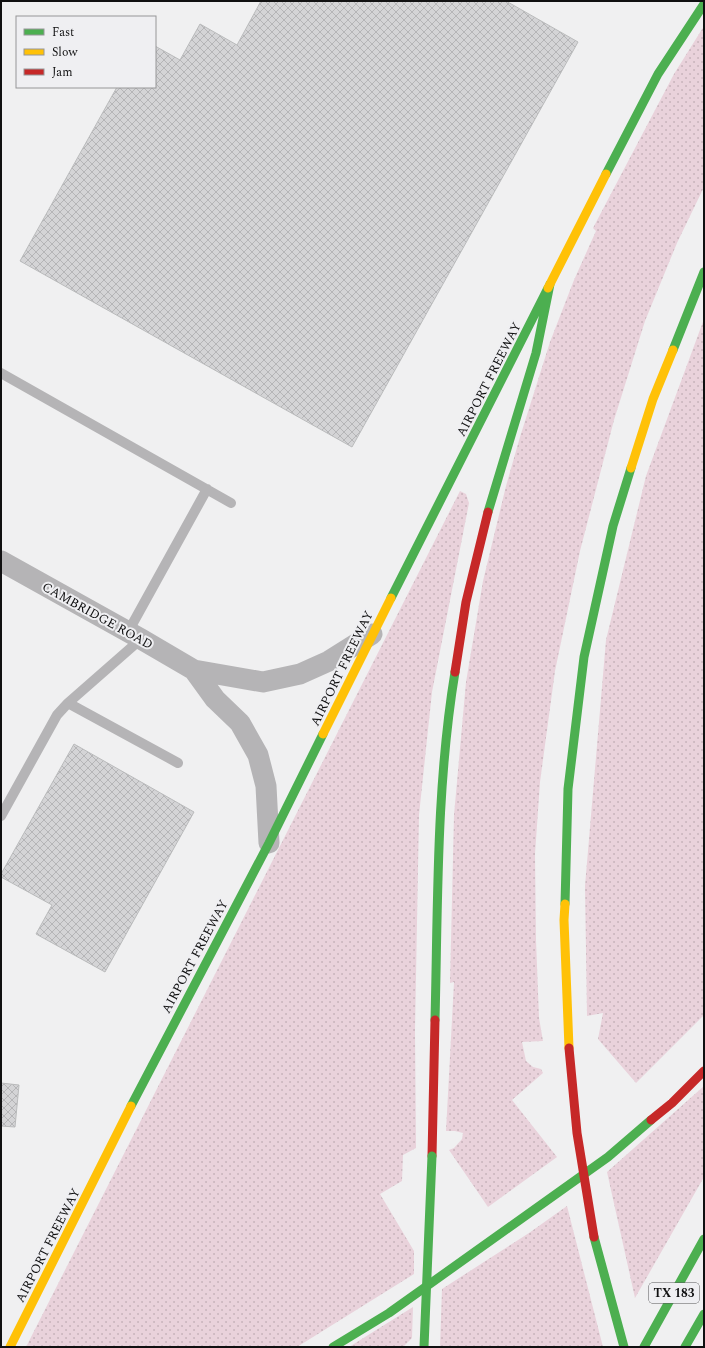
<svg xmlns="http://www.w3.org/2000/svg" width="705" height="1348" font-family="Spectral,serif">
	<style>
		.grass { fill: url(#grass-dots) }
		.building { fill: url(#building-cross-hatch); stroke: #babbbc }
		.lines { fill: none; stroke-linecap: round; stroke-linejoin: round }
		.lane { stroke: #b5b4b6; stroke-width: 10 }
		.street { stroke: #b5b4b6; stroke-width: 21 }
		.fast { stroke: #4caf50; stroke-width: 9 }
		.slow { stroke: #ffc107; stroke-width: 9 }
		.jam { stroke: #c62828; stroke-width: 9 }
		.fast-bridge { stroke: #4caf50; stroke-width: 9 }
		.jam-bridge { stroke: #c62828; stroke-width: 9 }
		.labels { text-anchor: middle; stroke-width: 4; stroke-linejoin: round; paint-order: stroke }
		.shield { fill: #efeff2; stroke: #535354; stroke-width: 1 }
		.shield-label { font-size: 12px; font-weight: bold; fill: #101011 }
		.street-label { font-size: 13px; fill: #101011; stroke: #efeff2 }
	</style>
	<defs>
		<pattern id="grass-dots" width="8" height="8" patternUnits="userSpaceOnUse"><rect width="8" height="8" fill="#e9d2db"/><path d="M2 2h.1M6 6h.1" fill="none" stroke="#c7b3bb" stroke-width="1.8" stroke-linecap="round"/></pattern>
		<pattern id="building-cross-hatch" width="8" height="8" patternUnits="userSpaceOnUse"><rect width="8" height="8" fill="#d4d4d6"/><path d="M0 0l8 8M0 8l8-8" fill="none" stroke="#b5b5b7"/></pattern>
	</defs>
	<rect width="100%" height="100%" fill="#f0f0f1"/>
	<path class="grass" d="M704,26V187L677,243L645,321L614,420L580,551L555,671L540,782L535,854L536,940L539,1018L543,1041L522,1042L526,1061L533,1067L541,1069L543,1073L512,1100L557,1157L488,1207L449,1150L454,1148L462,1139L463,1133L455,1131H446L454,982L450,983L454,815L466,682L483,581L506,486L520,437L550,342L574,280L596,231L593,228L674,74Z
		M704,319V1015L636,1083L598,1039L603,1013L587,1016L585,886L606,640L646,476Z
		M460,491L466,494L469,503L432,692L419,815L415,1030L416,1148L403,1155L402,1181L380,1194L414,1251V1274L297,1347H26Z
		M704,1086V1177L635,1298L607,1172Z
		M567,1206L603,1347H440L442,1289L529,1233Z
		M413,1307L412,1338L403,1347H349Z"/>
	<path class="building" d="M261,1H506L578,42L352,447L20,261L117,87H155V46L180,60L200,24L237,45Z
		M74,744L194,812L105,972L36,934L52,905L1,877V874Z
		M1,1083L19,1085L15,1127L1,1126Z"/>
	<g class="lines">
		<path class="lane" d="M1,373L231,503
			M128,632L207,489
			M68,703L178,763
			M1,816L57,715L68,703L141,639"/>
		<path class="street" d="M1,561L141,639L194,670L263,682L300,674L329,661L372,634
			M194,670L215,699L240,723L258,755L266,786L269,843"/>
		<path class="fast" d="M606,174L658,74L704,4
			M673,350L704,272
			M488,512L536,353L550,284
			M391,598L548,288
			M565,904L568,789L584,657L613,526L631,468
			M435,1020C438,904 436,787 455,672
			M131,1106L269,843L323,734
			M333,1347L389,1313L608,1157L651,1120
			M644,1347L704,1239
			M685,1347L704,1314"/>
		<path class="slow" d="M548,288L606,174
			M631,468L653,399L673,350
			M323,734L391,598
			M565,904L564,920L569,1048
			M10,1347L131,1106"/>
		<path class="jam" d="M455,672L466,602L488,512
			M651,1120L672,1103L704,1071
			M432,1156L435,1020"/>
		<path class="fast-bridge" d="M594,1237L624,1347
			M424,1347L432,1156"/>
		<path class="jam-bridge" d="M569,1048L577,1133L594,1237"/>
	</g>
	<g class="labels">
		<rect class="shield" x="649" y="1283" width="50" height="20" rx="3"/>
		<g class="shield-label">
			<text x="674" y="1297">TX 183</text>
		</g>
		<g class="street-label">
			<text transform="translate(488 379) rotate(-63)" y="5">AIRPORT FREEWAY</text>
			<text transform="translate(98 615) rotate(29)" y="5">CAMBRIDGE ROAD</text>
			<text transform="translate(341 668) rotate(-64)" y="5">AIRPORT FREEWAY</text>
			<text transform="translate(194 956) rotate(-62)" y="5">AIRPORT FREEWAY</text>
			<text transform="translate(47 1245) rotate(-63)" y="5">AIRPORT FREEWAY</text>
		</g>
	</g>
	<rect width="705" height="1348" fill="none" stroke="#101011" stroke-width="4"/>
	<rect x="16" y="16" width="140" height="72" fill="#efeff2" stroke="#969698"/>
	<rect x="24" y="29" width="20" height="6" fill="#4caf50" stroke="#969698"/>
	<text x="52" y="36" font-size="12" fill="#101011">Fast</text>
	<rect x="24" y="49" width="20" height="6" fill="#ffc107" stroke="#969698"/>
	<text x="52" y="56" font-size="12" fill="#101011">Slow</text>
	<rect x="24" y="69" width="20" height="6" fill="#c62828" stroke="#969698"/>
	<text x="52" y="76" font-size="12" fill="#101011">Jam</text>
</svg>
